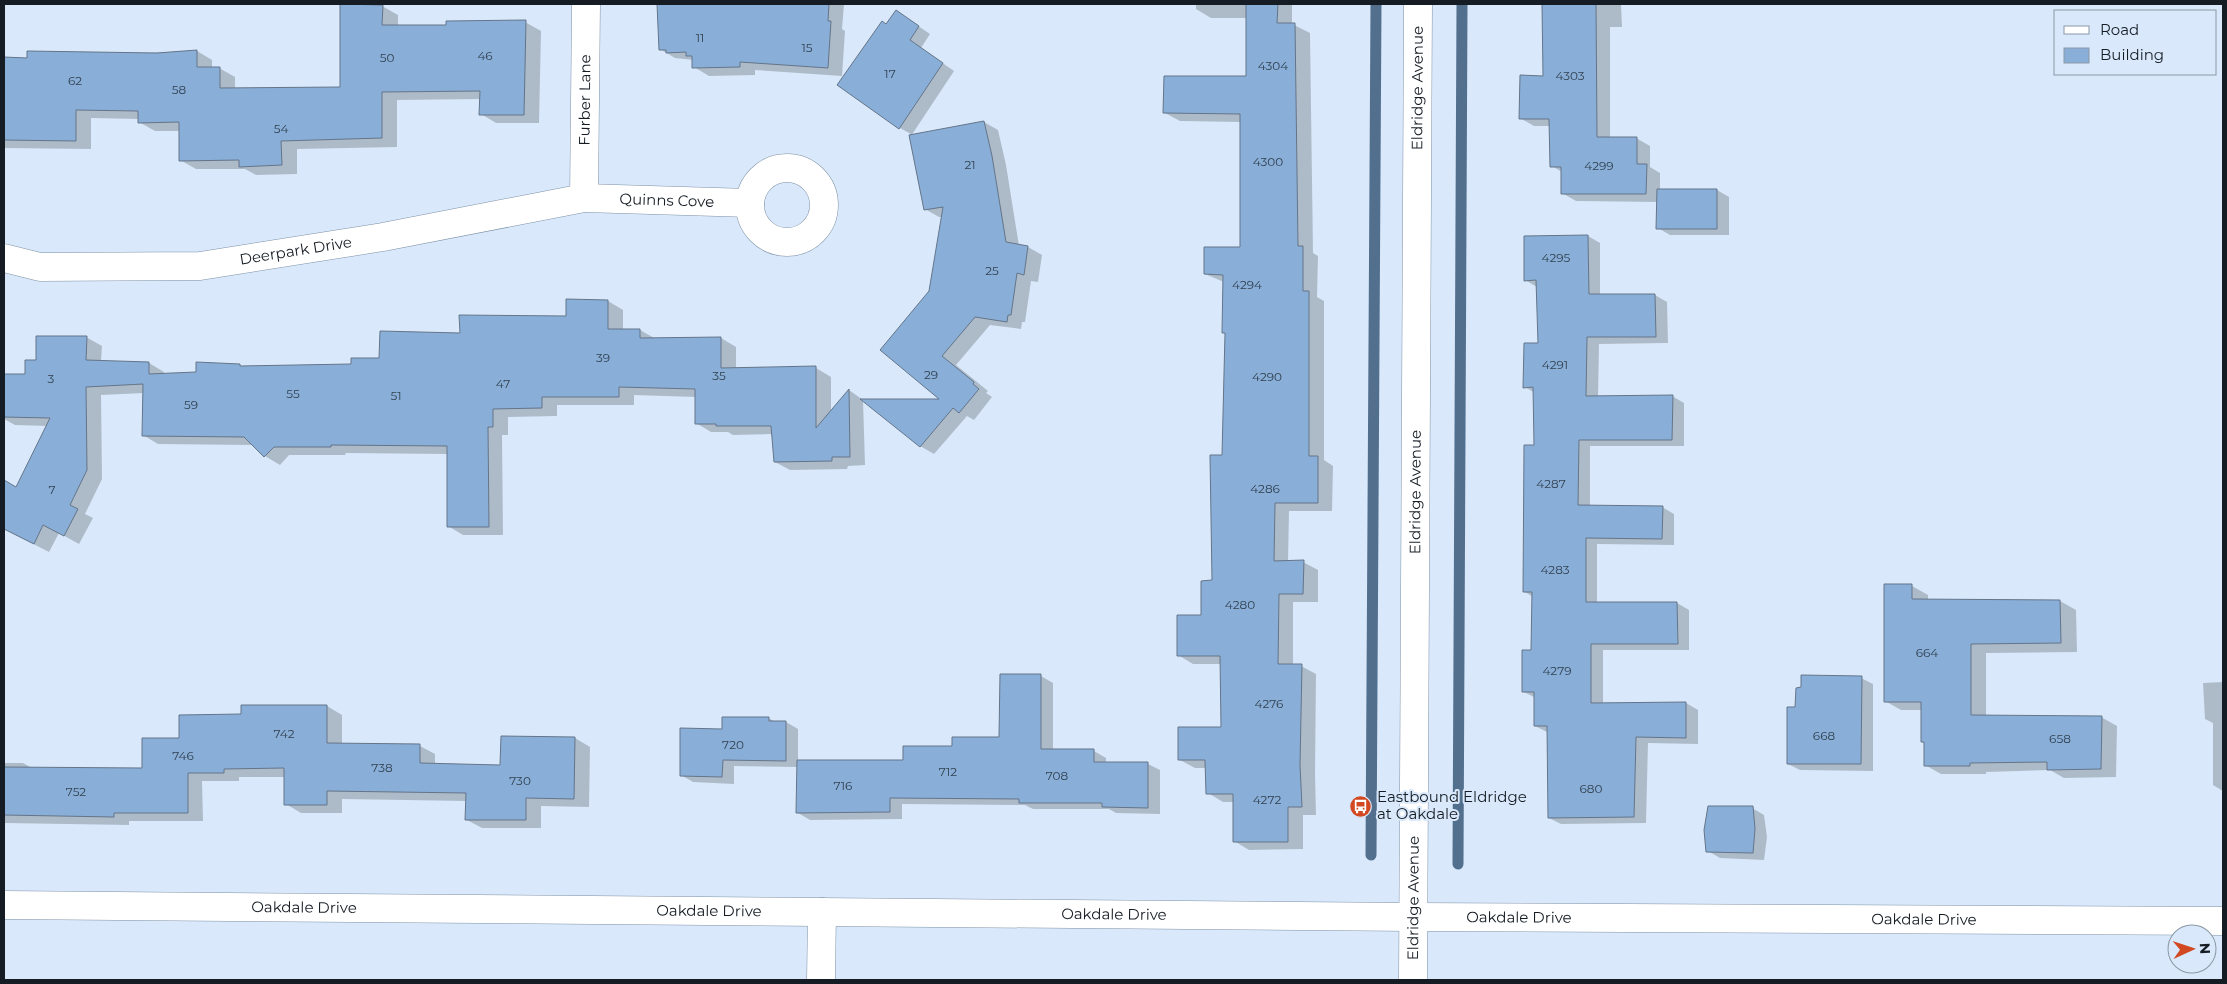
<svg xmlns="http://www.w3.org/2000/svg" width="2227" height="984" font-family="Montserrat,sans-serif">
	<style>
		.shadow { fill: #0003 }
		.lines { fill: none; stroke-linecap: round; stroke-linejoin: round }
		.stream { stroke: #536f8e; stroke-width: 11 }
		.building { fill: #89afd9; stroke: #647589 }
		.minor-casing { stroke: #7f91a6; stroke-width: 29 }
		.tertiary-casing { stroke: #7f91a6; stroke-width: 29 }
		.minor { stroke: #fff; stroke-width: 28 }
		.tertiary { stroke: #fff; stroke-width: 28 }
		.labels { text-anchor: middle; stroke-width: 4; stroke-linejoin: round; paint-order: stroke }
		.number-label { font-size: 12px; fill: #324150 }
		.street-label { font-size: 15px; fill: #151c23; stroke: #d9e9fb }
		.poi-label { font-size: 15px; fill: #151c23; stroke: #d9e9fb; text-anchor: start }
	</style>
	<rect width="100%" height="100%" fill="#d9e9fb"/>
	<path class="shadow" d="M658,4H844L842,29L845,31L842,76L755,70V75L709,76L694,67V60L675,58L660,49Z
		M1196,4H1292V24L1310,33L1313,253L1318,256L1317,297L1324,301V460L1333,466L1332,511H1289L1288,562H1303L1318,570V602H1293V666H1301L1316,674L1315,774L1316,815H1303V849L1249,850L1234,841V802H1223L1208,793L1207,768H1195L1180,760L1222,728V664H1193L1178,655L1202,616L1213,582L1223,457L1226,334L1223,332L1224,282L1205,274L1241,248V122L1180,121L1165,113L1247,78V18H1211L1196,9Z
		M1543,4H1621L1622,27H1610V139L1636,138L1650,146V167L1660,173V190H1717L1729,197V235H1670L1658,228V202L1576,201L1562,193V172L1552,166L1551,126H1534L1520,118L1544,77Z
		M382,6L398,15V26H447L525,22L541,31L539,123H496L481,114V99L397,100V147L297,149V174L256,175L245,169H196L180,160V131H155L139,122V119L91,118V149L4,148V59L197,51L212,60V68H219L235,77V89H341Z
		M908,19L930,34L921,48L954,71L911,136L984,122L998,130L1006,165L1019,246L1028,247L1042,255L1038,282L1031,281L1025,322H1022L1021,329L990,325L956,365L988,391L986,393L992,397L974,420L967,416L934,454L920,446L863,400L865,465L848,466L847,469L790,470L775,462L773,434L733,435L728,432H711L696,423V397L634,395V405H557V416L508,417V435H502L503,535H463L448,526V454L346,453L345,455H289L280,465L265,456L253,445L158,444L143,435L144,393L101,395L102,479L85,514L93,518L79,544L59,533L49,552L4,529V499L11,485L16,488L48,426L15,425L4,419V375H26L38,361L86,337L102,346L101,361L149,363L164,372V374L197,373L239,365L242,367L352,366L380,360L461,334L568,317L608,301L623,310V330H640L656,339L721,338L736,347V369L816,368L831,377V412L849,390L863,400H943L930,291L942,217H939L925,209L911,134L900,128L887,25Z
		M1588,236L1600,243V295H1655L1667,302L1668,343L1599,344L1598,397L1672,396L1684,403V446H1590V506L1662,507L1674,514V545L1597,544V603H1677L1689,610V650H1603V704L1686,703L1698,710V744L1648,743L1646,823L1561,824L1549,818L1547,732L1535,726L1536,698L1524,692L1533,651V597L1525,592L1535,446V393L1525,387L1539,344L1537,287L1525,280Z
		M1886,586H1912L1928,595V601H2060L2076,610L2077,652L1986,653V717H2101L2117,726L2116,777L2064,778L2050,770L1986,772V774H1941L1925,765V743L1922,742V710H1901L1885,701Z
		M1041,676L1053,683V750L1094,751L1106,758V763L1148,764L1160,770V814L1116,813L1109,809H1033L1025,805L902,804V819L810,820L798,813V767L734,766V784L693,782L681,775L723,730L768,718L776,722H786L798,729V761H904L954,748L1000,738Z
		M1861,678L1873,684V771L1800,770L1788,764L1797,709Z
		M2223,682V791L2213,785V723L2205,719L2203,683Z
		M327,706L342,715V744L420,746L435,754V765L502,766L575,738L590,747L589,807L541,806V828H482L467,820V801L342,799V813H301L286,804V777H239V781H202L203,821H129V825L4,823V763H23L32,768L144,769L181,739L242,715Z
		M1752,808L1764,815L1767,837L1764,860L1720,858L1708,851Z"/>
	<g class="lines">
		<path class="stream" d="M1371,855L1376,4
			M1458,864L1462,4"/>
	</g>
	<path class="building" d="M340,4L383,5L382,25H446V21L526,20L524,115H479L480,91L382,92V138L281,141L282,165L239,167V160L179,161V122L138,123V111L76,110V141L4,140V57L27,58V51L157,53L197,50V67H220V88L340,87Z
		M657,4H829L828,21H831L828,68L740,62V67L692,68V56H686V52L666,53V50H659Z
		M1246,4H1278L1277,23H1295L1298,246H1303V291H1309V456H1318V503H1275L1274,561L1304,560L1303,594H1279L1278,664H1302L1300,765L1302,807H1288V842H1233V794H1206L1205,760H1178V727H1221L1220,656H1177V615H1201V581L1212,580L1210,455H1222L1225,333H1222L1223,275L1204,274V247H1240V114L1163,113L1164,76H1246Z
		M1542,4H1596L1597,137H1637V164H1647L1646,194H1561V167H1550L1549,119H1519L1520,75L1543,76Z
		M896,10L919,26L910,40L943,63L899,129L837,85L882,21L886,24Z
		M984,121L992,156L1006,242L1028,246L1024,275L1017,273L1011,315H1008L1007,322L975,317L942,356L974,382L973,384L979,389L959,413L953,408L920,447L860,399H939L880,350L929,291L943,207L924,210L909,135Z
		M1657,189H1717V229H1656Z
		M1588,235L1589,294H1655L1656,337H1587L1586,396L1673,395L1672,440H1579L1578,505L1663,506L1662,539L1586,538V602H1677L1678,644H1591V703L1686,702V738L1636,737L1634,817L1548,818L1547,726H1534V692H1522V650H1531L1532,592H1523L1524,445H1534L1533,387L1523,388L1524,343H1538L1536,280L1524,281V236Z
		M566,299L608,300V329H640V338L721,337V368L816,366V428L849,389L850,457H832V461L774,462L771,426H716V424H695V389L619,387V397H542V408L493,409V427H488L489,527H447V446L331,445V447H274L264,457L244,437L142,436L143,384L86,387L87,470L70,505L78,509L64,536L43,525L34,544L4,529V480L16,487L50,418L4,417V374H25V360H36V336H87L86,360L149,362V374L196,372V362L240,364V366L351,364V358H379L380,331L460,333L459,315L566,316Z
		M1884,584H1912V599L2060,600L2061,643L1971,644V715L2102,716L2101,769L2047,770V762L1970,763V766H1924V742H1921V702H1884Z
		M1000,674H1041V749H1094V762H1148V808L1102,807V803H1019V799L890,798V812L796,813L797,760H903V746H952V737H999Z
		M1801,675L1862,676L1861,764H1787V707H1795L1796,688L1801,687Z
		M241,705H327V743L420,744V763L500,765L501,736L575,737L574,799L526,798V820H465L466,793L327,791V805H284V768L224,769V773H188V813H114V817L4,815V767L142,768V738H179V715L241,714Z
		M722,717H769V721H786V761L723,760L722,777L680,776V728L722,729Z
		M1708,806H1753L1755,829L1753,853L1706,852L1704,830Z"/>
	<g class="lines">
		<defs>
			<g id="minor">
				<circle cx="787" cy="205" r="37"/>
				<path id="s1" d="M584,198L586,4"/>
				<path id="s2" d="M4,258L40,267L200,266L383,237L584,198L750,203"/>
				<path id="s3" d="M4,905L1413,917L2223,921"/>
				<path d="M821,980L822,912"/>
			</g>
			<g id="tertiary">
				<path id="s4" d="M1413,980L1418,4"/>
			</g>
		</defs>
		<use href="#minor" class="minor-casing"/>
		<use href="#tertiary" class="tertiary-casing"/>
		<use href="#minor" class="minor"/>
		<use href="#tertiary" class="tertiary"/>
	</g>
	<defs>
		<symbol id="bus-disc" viewBox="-11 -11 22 22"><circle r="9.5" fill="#d24921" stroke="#d9e9fb"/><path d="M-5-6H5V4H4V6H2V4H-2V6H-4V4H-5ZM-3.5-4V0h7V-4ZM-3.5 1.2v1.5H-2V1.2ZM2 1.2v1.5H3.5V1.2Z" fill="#fff"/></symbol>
	</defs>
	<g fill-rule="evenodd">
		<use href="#bus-disc" x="1348" y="794" width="25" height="25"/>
	</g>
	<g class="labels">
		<g class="number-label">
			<text x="700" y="42">11</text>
			<text x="807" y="52">15</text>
			<text x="485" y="60">46</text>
			<text x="387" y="62">50</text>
			<text x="1273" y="70">4304</text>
			<text x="890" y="78">17</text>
			<text x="1570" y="80">4303</text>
			<text x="75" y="85">62</text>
			<text x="179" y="94">58</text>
			<text x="281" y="133">54</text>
			<text x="1268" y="166">4300</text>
			<text x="970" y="169">21</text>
			<text x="1599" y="170">4299</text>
			<text x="1556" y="262">4295</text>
			<text x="992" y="275">25</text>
			<text x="1247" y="289">4294</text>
			<text x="603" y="362">39</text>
			<text x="1555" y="369">4291</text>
			<text x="931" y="379">29</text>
			<text x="719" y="380">35</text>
			<text x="1267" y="381">4290</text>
			<text x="51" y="383">3</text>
			<text x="503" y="388">47</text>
			<text x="293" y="398">55</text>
			<text x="396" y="400">51</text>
			<text x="191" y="409">59</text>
			<text x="1551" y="488">4287</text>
			<text x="1265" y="493">4286</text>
			<text x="52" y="494">7</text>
			<text x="1555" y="574">4283</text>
			<text x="1240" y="609">4280</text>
			<text x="1927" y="657">664</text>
			<text x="1557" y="675">4279</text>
			<text x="1269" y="708">4276</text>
			<text x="284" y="738">742</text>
			<text x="1824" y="740">668</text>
			<text x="2060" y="743">658</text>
			<text x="733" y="749">720</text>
			<text x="183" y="760">746</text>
			<text x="382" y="772">738</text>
			<text x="948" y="776">712</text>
			<text x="1057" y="780">708</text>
			<text x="520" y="785">730</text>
			<text x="843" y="790">716</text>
			<text x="1591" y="793">680</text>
			<text x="76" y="796">752</text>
			<text x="1267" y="804">4272</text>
		</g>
		<g class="street-label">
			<text dy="5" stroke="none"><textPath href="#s4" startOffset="892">Eldridge Avenue</textPath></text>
			<text dy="5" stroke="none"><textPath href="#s1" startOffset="98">Furber Lane</textPath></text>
			<text dy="5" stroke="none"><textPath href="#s2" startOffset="670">Quinns Cove</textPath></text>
			<text dy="5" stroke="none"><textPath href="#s2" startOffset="294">Deerpark Drive</textPath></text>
			<text dy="5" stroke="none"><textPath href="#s4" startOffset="488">Eldridge Avenue</textPath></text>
			<text dy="5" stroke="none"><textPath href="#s4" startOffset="82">Eldridge Avenue</textPath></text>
			<text dy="5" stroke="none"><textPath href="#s3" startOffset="300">Oakdale Drive</textPath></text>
			<text dy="5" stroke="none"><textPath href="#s3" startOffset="705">Oakdale Drive</textPath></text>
			<text dy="5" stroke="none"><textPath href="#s3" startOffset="1110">Oakdale Drive</textPath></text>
			<text dy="5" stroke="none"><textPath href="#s3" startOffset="1515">Oakdale Drive</textPath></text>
			<text dy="5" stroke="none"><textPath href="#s3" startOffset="1920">Oakdale Drive</textPath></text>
		</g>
		<g class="poi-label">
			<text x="1377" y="802">Eastbound Eldridge<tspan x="1377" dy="17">at Oakdale</tspan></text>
		</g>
	</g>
	<rect width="2227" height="984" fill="none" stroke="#151c23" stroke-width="10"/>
	<rect x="2054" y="10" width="162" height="65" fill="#d9e9fb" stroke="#8b97a5"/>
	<rect x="2064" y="26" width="25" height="8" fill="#ffffff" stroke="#8b97a5"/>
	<text x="2100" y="35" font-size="15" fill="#151c23">Road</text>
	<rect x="2064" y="48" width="25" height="15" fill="#89afd9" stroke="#8b97a5"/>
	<text x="2100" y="60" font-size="15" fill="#151c23">Building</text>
	<g transform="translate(2192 949) rotate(87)"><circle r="24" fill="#d9e9fb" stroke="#8b97a5"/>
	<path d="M0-4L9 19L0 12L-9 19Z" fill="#d24921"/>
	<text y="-8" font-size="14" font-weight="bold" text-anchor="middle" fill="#151c23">N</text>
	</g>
</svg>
